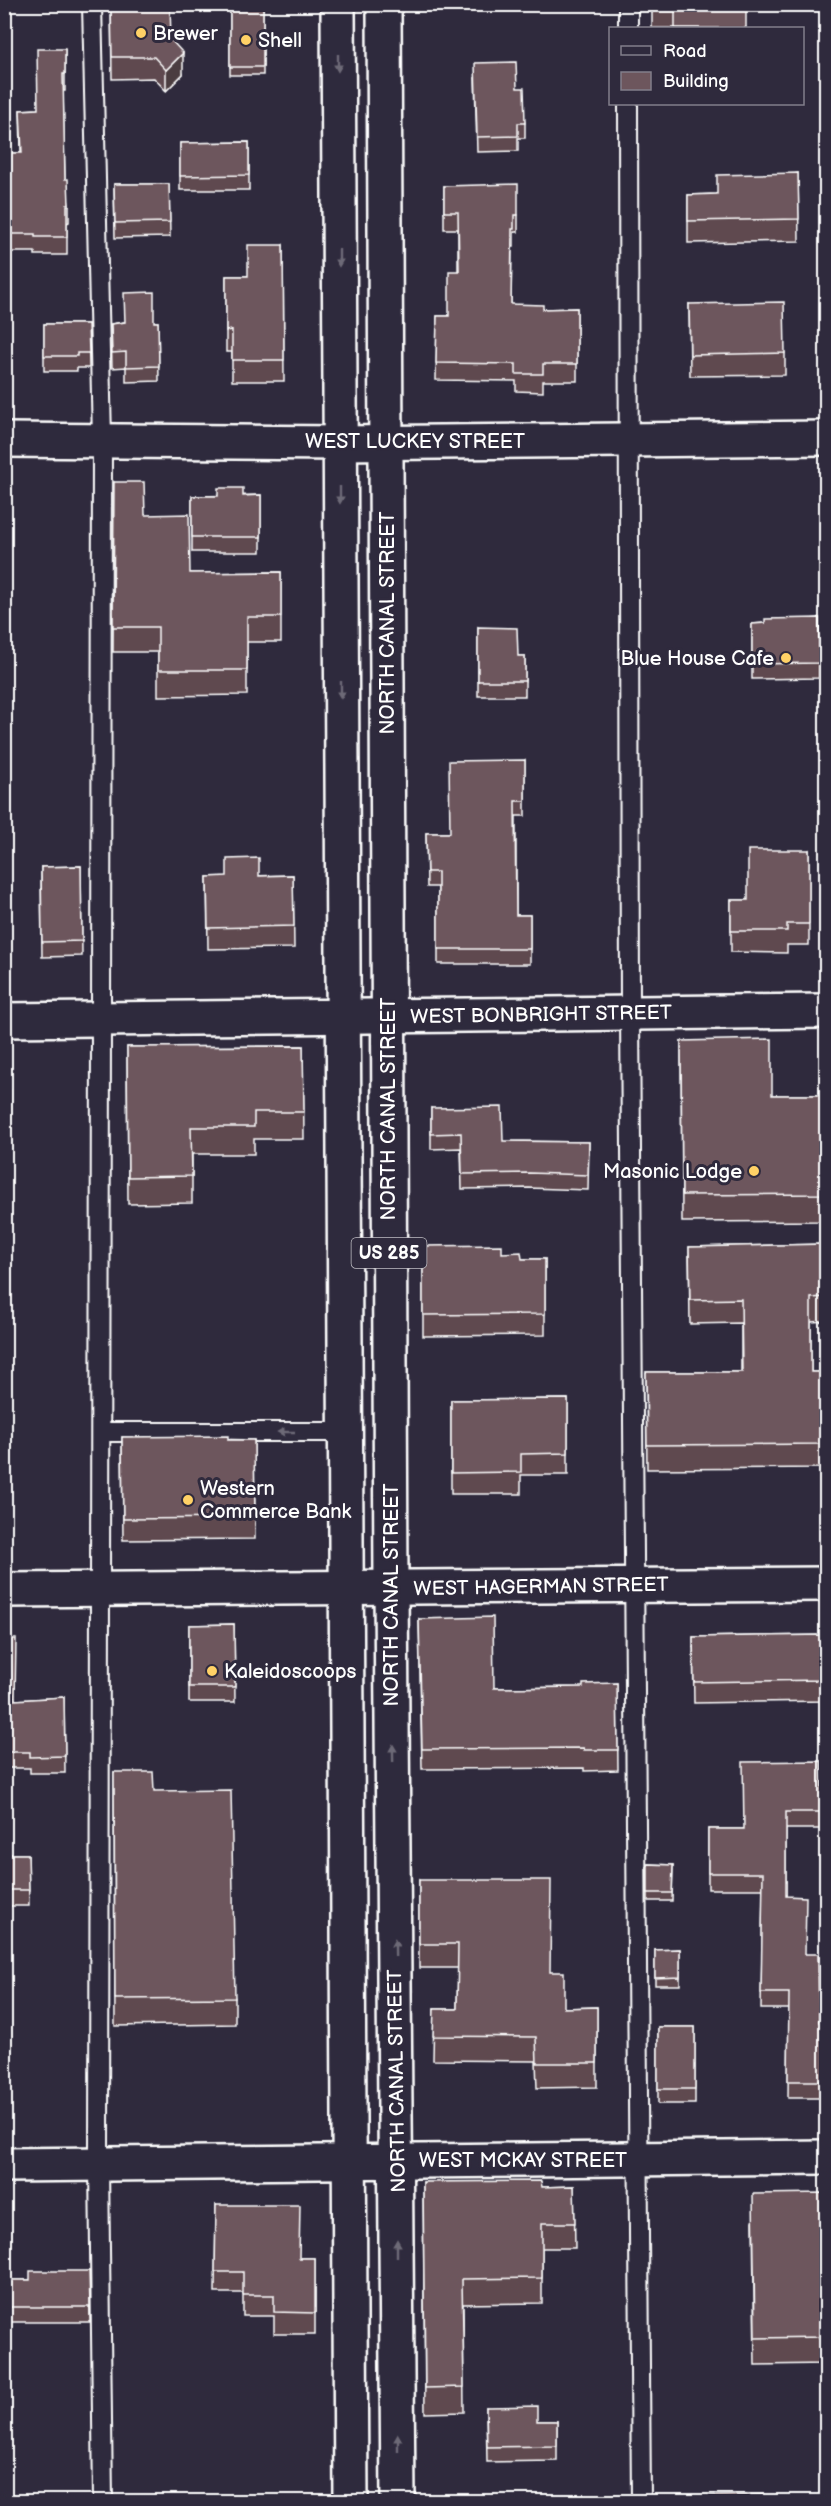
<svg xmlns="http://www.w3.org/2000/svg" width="831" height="2506" font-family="'Balsamiq Sans',sans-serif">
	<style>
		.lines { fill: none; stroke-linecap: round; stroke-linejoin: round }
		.lane-casing { stroke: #fff; stroke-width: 22 }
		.street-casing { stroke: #fff; stroke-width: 38 }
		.highway-casing { stroke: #fff; stroke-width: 38 }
		.lane { stroke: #2f2a3d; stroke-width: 18 }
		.street { stroke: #2f2a3d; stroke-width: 33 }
		.highway { stroke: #2f2a3d; stroke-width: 33 }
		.wall { fill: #5e4a50; stroke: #fff; stroke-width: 1.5 }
		.shaded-wall { fill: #4c3c41; stroke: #fff; stroke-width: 1.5 }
		.building { fill: #6d565d; stroke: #fff; stroke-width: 1.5 }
		.oneway { fill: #6d6a77 }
		.poi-dot { fill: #ffd166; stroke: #2f2a3d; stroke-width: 2 }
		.labels { text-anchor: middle; stroke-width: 6; stroke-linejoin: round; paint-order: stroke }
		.shield { fill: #2f2a3d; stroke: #c1bfc5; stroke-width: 1.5 }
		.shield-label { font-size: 18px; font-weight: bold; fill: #fff }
		.poi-label { font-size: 20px; fill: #fff; stroke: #2f2a3d; text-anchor: start }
		.street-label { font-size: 20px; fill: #fff; stroke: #2f2a3d }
	</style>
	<rect width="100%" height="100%" fill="#2f2a3d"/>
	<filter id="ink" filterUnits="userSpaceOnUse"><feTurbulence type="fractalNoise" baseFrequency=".0167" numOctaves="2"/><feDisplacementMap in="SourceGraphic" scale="12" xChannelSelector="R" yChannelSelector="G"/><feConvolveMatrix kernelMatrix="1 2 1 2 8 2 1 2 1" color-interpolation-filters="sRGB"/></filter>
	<g filter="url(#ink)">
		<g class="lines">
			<defs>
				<path id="lane" d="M92,4L102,439L99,2164L103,2502
					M628,28V4
					M628,104L630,1013L641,2502
					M102,1432H344"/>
				<path id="street" d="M4,440L340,443L826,438
					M4,1020L826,1011
					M4,1590L826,1584
					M4,2165L826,2157"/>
				<path id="highway" d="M338,4L351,2502
					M384,4L391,1588L398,2502"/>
			</defs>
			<use href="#lane" class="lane-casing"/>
			<use href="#street" class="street-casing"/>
			<use href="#highway" class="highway-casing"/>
			<use href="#lane" class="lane"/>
			<use href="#street" class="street"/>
			<use href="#highway" class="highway"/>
		</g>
		<path class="wall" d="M111,4L171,40L183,74L166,91L154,78L112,79Z
			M230,4H263V75H230Z
			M652,4L746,28H652Z
			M65,49V91H63L65,179L69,205V222L67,223V255H35V252H4V153H21L20,110L38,109Z
			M475,78L517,88L525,123V138H518V151L477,152Z
			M249,142V190H180V143Z
			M798,173L799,241L688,243V195L717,194Z
			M114,184H169L170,237L115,238Z
			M444,186L518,215V232H514V246H512L511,304L543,309L577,308V381H543V392L516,391V381L436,380L437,316H449L458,271V229H444Z
			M283,245L284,381H232V352H226V276H248Z
			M689,304L785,353V375L690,376Z
			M124,322H158L159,381L126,382V367L112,368L111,324Z
			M44,324H88L89,368H77V371H44Z
			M114,482L145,515L190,573L281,572V642H247V695L158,696V652H113Z
			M261,495V552H192V496Z
			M819,618V678L752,679V624L765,623Z
			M478,627L518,656H525V696H478Z
			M525,760V816H516V915H530V964H438V887H427L426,833H450Z
			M809,850V945H787V953L731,952V900H748Z
			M81,866L82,956L42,957L41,867Z
			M293,875L294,948L208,949L207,877Z
			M681,1041L772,1095H826V1221L682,1222Z
			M303,1046L304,1139H254V1154H192V1203L128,1204L127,1047Z
			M4,1090H10V1135H4Z
			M431,1108L503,1141L589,1142L588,1190L529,1188L462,1189L461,1148L431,1149Z
			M826,1244V1321L811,1322V1372H826V1468L647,1469L646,1372H741V1323L690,1324L689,1247Z
			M423,1246L502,1253L522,1259H545V1335L423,1336Z
			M568,1399V1475H521V1494H451V1400Z
			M122,1437L254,1440L255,1539L123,1540Z
			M419,1619L494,1688L583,1687L617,1683L618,1770L584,1771V1768L422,1769Z
			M234,1624L235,1702H189V1625Z
			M826,1635V1701L694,1703L693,1637Z
			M4,1639L15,1700L64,1697L65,1773H30V1768H4Z
			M821,1761L822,1829H786V1896L805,1954L819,2022H826V2098H788L789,2009H761L763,1889H708V1829H744Z
			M114,1772L154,1791L235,1998V2024L115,2026Z
			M4,1854H28L29,1906H4Z
			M648,1864L673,1865L672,1901H648Z
			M419,1880L550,1972L564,2008L597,2007V2087L537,2088L536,2061L433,2060L434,2009H457L458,1968H419Z
			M680,1949V1985H655V1950Z
			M658,2027H695V2104H658Z
			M423,2182L542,2187L574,2186L575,2248H542V2303L463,2304L464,2412L425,2413Z
			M826,2193V2364L755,2365L753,2221Z
			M216,2205L300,2258H315V2334H274V2316H243V2293H215Z
			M89,2271L90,2322H4V2280H30Z
			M486,2407L537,2421H557V2461L487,2462Z"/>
		<path class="shaded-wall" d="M183,53V74L166,91V70Z"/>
		<path class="building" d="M111,4H170L171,40L183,53L166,70L154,57H112Z
			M230,4H263V67H230Z
			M652,4H746V28H675V11H652Z
			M37,49H65V74H63L65,179H68L69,205H67V237H35V234H4V153H22L20,110L38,109Z
			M516,62L517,88H524L525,123H518V136L477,137L475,63Z
			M249,142V175L180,176V143Z
			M798,173L799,219L688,221V195L717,194V175Z
			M114,184H169L170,222L115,223Z
			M518,184V215H514V229H512L511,304L543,305V309L577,308V364H543V374H516V364L436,363L437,316H449V271H459L458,212H444V186Z
			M248,245H283L284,360H232V330L226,331V276H248Z
			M154,292V322H158L159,366L126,367V352L112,353L111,324L125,322L124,293Z
			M784,302L785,353L690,355L689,304Z
			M44,324H88L89,353H77V356H44Z
			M114,482H144L145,515L189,514L190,573L281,572V617H247V670H158V627H113Z
			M218,488H243V496L261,495V537H192V496H218Z
			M819,618V663L752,664V624L765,623V619Z
			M478,627L517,628L518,656H525V681H478Z
			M525,760V801H515L516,915H530V949H438V872H427L426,833H450L449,761Z
			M748,850H809V924H787V931H731V900H748Z
			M259,858V876L293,875L294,926L208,928L207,877L227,876V859Z
			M81,866L82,941L42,942L41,867Z
			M772,1039V1095H826V1194L682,1195L681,1041Z
			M303,1046L304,1112H254V1127H191L192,1176L128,1177L127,1047Z
			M4,1090H10V1120L4,1121Z
			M502,1107L503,1141L589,1142L588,1175L529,1173L462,1174L461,1133L431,1134V1108Z
			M826,1244V1297L811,1298V1372H826V1444L647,1445L646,1372H742L741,1299L690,1300L689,1247Z
			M502,1245V1253L521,1252L522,1259H545V1314L423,1315V1246Z
			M568,1399V1453L521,1454V1472L451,1473V1400Z
			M228,1436V1440H254L255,1518L123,1519L122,1437Z
			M493,1617L494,1688L583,1687V1684L617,1683L618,1750H584V1748L422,1749L419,1619Z
			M234,1624L235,1687H189V1625Z
			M826,1635V1680L694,1682L693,1637Z
			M4,1639H16L15,1700L64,1697L65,1756L30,1757V1752H4Z
			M821,1761L822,1812H786V1896L806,1897L805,1954H818L819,2022H826V2081H788L789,1993H761L763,1873H708V1829H744L743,1762Z
			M114,1772H153L154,1791L231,1790L235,1998L115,1999Z
			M4,1854H28L29,1890H4Z
			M648,1864L673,1865L672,1893H648Z
			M419,1880H551L550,1972H564V2008L597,2007V2063H537L536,2037L433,2036L434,2009H457L458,1944H419Z
			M680,1949V1977L655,1978V1950Z
			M658,2027H695V2089H658Z
			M541,2181L542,2187L574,2186L575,2223H542V2278L462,2279L464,2387L425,2388L423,2182Z
			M826,2193V2337L755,2338L753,2194Z
			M216,2205H300L299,2258H315V2313L274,2312V2295H243V2272H215Z
			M30,2271H89L90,2307H4V2280H30Z
			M537,2406V2421H557V2446L487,2447L486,2407Z
			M763,2495V2502H655V2497Z"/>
		<defs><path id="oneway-solid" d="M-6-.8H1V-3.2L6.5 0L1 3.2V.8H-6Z" transform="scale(1.5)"/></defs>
		<g class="oneway">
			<use href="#oneway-solid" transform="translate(338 63) rotate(90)"/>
			<use href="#oneway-solid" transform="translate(339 258) rotate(90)"/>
			<use href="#oneway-solid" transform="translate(340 495) rotate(90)"/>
			<use href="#oneway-solid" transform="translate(341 690) rotate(90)"/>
			<use href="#oneway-solid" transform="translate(286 1432) rotate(180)"/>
			<use href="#oneway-solid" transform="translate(393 1753) rotate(-91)"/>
			<use href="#oneway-solid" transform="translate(395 1948) rotate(-91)"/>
			<use href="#oneway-solid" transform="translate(397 2248) rotate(-90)"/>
			<use href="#oneway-solid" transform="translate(398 2443) rotate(-90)"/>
		</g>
	</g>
	<g class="poi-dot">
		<circle cx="141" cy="33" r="6"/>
		<circle cx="246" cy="40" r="6"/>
		<circle cx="786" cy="658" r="6"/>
		<circle cx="754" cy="1171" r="6"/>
		<circle cx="188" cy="1500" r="6"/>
		<circle cx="212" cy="1671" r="6"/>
	</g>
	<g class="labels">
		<rect class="shield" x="351.5" y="1238" width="75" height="30" rx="4.5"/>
		<g class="shield-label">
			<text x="389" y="1259">US 285</text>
		</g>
		<g class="poi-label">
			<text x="153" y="40">Brewer</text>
			<text x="258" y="47">Shell</text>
			<text x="774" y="665" text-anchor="end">Blue House Cafe</text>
			<text x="742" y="1178" text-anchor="end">Masonic Lodge</text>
			<text x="200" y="1495">Western<tspan x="200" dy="23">Commerce Bank</tspan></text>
			<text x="224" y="1678">Kaleidoscoops</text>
		</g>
		<g class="street-label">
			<text x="415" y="448">WEST LUCKEY STREET</text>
			<text transform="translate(387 623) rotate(-90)" y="7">NORTH CANAL STREET</text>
			<text transform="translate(541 1014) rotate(-1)" y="7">WEST BONBRIGHT STREET</text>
			<text transform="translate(388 1109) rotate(-90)" y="7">NORTH CANAL STREET</text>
			<text transform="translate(541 1586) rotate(-1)" y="7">WEST HAGERMAN STREET</text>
			<text transform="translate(391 1595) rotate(-90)" y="7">NORTH CANAL STREET</text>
			<text transform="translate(396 2081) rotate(-91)" y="7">NORTH CANAL STREET</text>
			<text x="523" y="2167">WEST MCKAY STREET</text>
		</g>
	</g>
	<rect width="831" height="2506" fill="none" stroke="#2f2a3d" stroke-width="24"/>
	<rect x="12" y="12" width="807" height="2482" fill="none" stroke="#fff" stroke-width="2" filter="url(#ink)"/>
	<rect x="609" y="27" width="195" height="78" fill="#2f2a3d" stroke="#827f8b" stroke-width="1.5"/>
	<rect x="621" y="46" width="30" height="9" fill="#2f2a3d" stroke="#827f8b" stroke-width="1.5"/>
	<text x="663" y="57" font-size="18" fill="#ffffff">Road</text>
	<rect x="621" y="72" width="30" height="18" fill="#6d565d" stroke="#827f8b" stroke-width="1.5"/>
	<text x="663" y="87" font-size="18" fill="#ffffff">Building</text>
</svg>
